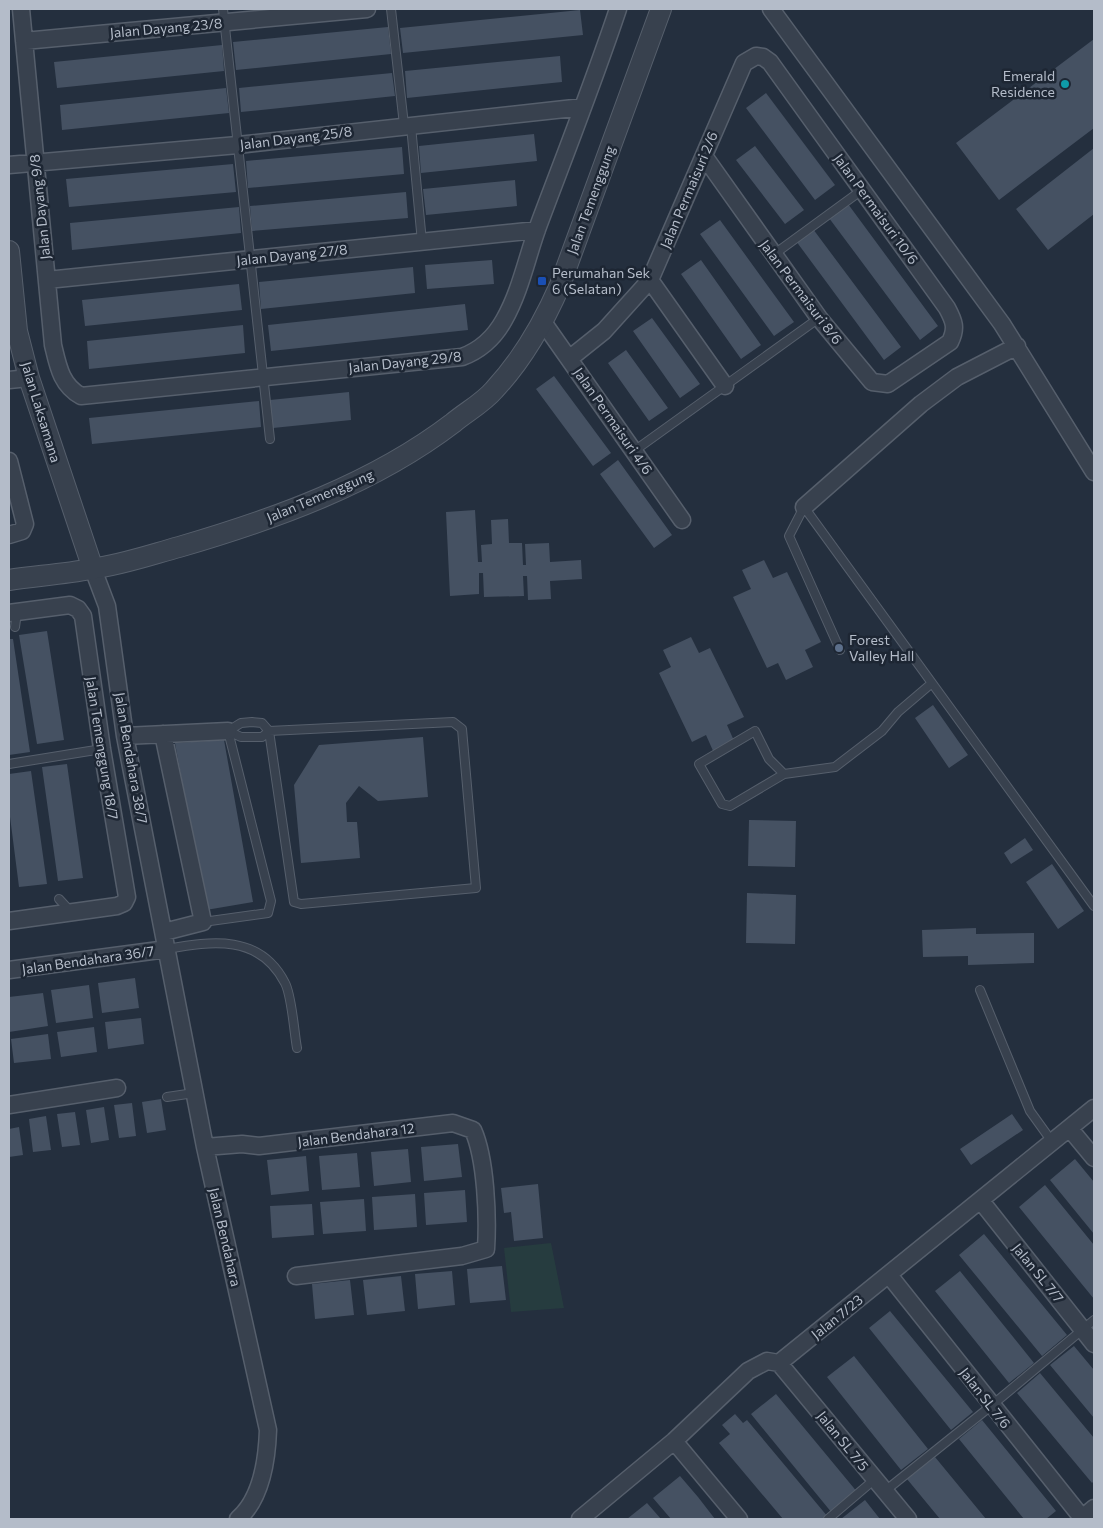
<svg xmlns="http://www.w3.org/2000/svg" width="1103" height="1528" font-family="Commissioner,sans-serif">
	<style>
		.green { fill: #263c3f }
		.building { fill: #455162 }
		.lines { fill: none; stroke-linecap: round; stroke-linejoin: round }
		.service-casing { stroke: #565f6c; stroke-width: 10 }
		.minor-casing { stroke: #565f6c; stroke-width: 19 }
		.tertiary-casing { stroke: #565f6c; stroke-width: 22 }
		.service { stroke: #38414e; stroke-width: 8 }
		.minor { stroke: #38414e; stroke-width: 16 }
		.tertiary { stroke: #38414e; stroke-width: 20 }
		.culture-dot { fill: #0f9aa8; stroke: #1d2633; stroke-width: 2 }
		.transit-dot { fill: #1a4fb4; stroke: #1d2633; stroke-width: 2 }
		.service-dot { fill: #5c6f8a; stroke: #1d2633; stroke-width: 2 }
		.labels { text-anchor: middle; stroke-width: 5; stroke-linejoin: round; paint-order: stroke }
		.street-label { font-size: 14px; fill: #b4bcc9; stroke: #1d2633 }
		.poi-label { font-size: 14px; fill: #b4bcc9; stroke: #1d2633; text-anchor: start }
	</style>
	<rect width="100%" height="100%" fill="#242f3e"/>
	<path class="green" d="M551,1243L564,1308L511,1312L504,1248Z"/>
	<path class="building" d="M580,10L583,35L403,53L400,28Z
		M388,27L391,54L236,70L233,42Z
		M1094,39V128L999,200L956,143Z
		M222,45L224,71L57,88L54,62Z
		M560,56L562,82L407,98L405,71Z
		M392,73L395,96L241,112L239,88Z
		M226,88L229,113L62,130L60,105Z
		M766,93L835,185L815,200L746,108Z
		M534,134L537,161L421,173L419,146Z
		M755,146L804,210L785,224L736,160Z
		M402,147L404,174L248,188L246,161Z
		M1094,148V214L1048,250L1016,209Z
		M233,164L236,192L69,207L66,179Z
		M515,180L517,206L426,215L423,189Z
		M406,192L408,218L252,231L250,206Z
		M848,204L938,326L920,340L829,218Z
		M239,207L241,233L72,250L70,223Z
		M720,220L794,322L774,336L700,234Z
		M813,229L901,347L884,360L796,241Z
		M492,260L494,284L427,289L425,265Z
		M701,260L761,345L741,359L681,274Z
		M413,267L415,293L261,309L259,282Z
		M239,284L242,310L85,326L82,300Z
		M465,304L468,330L271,351L268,325Z
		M652,318L700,384L680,398L633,331Z
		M243,325L245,353L89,369L87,341Z
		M626,350L668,408L649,421L608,363Z
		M554,376L611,453L593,466L536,389Z
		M349,392L351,420L273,428L270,400Z
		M259,401L261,427L92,444L89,418Z
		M618,460L672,535L654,548L600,474Z
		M475,510L478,562H482L481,545L492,544L491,520L508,519L509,543H522L523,565H526L525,544L549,543L550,562L581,560L582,579L550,581L551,599L528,600L527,576H523L524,596L484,597L483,573H479V594L450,596L446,512Z
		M764,560L773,578L787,572L821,642L805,650L813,667L786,680L778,663L767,668L733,597L751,589L742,570Z
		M47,631L64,740L37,744L19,635Z
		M691,637L699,653L710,648L744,717L727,725L735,743L714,753L706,735L692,742L659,673L671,667L663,650Z
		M9,639H13L30,752L9,755Z
		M933,705L968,755L949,768L915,718Z
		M423,737L428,797L378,801L359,786L346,803L347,822H357L360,858L301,863L294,785L319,745Z
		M224,740L253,902L206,910L175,743Z
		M67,764L83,878L58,881L42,767Z
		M31,771L47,884L19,887L9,809V774Z
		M749,820L796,821L795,867L748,866Z
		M1025,838L1033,850L1011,864L1004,853Z
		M1052,864L1084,911L1058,929L1026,882Z
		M747,893L796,895L795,944L746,943Z
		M976,928V934L1034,933V963L968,965V956L923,957L922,930Z
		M135,978L139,1008L102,1013L98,983Z
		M89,985L93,1018L56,1023L51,990Z
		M43,993L48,1026L9,1032V997Z
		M141,1018L144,1044L108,1049L105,1022Z
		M94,1027L97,1052L61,1057L57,1032Z
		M48,1034L51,1059L14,1063L11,1039Z
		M161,1099L166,1130L147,1133L142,1102Z
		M132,1103L136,1136L119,1138L114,1105Z
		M104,1107L109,1140L91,1143L86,1110Z
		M75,1112L80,1145L62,1147L57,1114Z
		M1012,1114L1023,1130L971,1165L960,1149Z
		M46,1116L51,1150L33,1152L29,1119Z
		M19,1127L23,1155L9,1157V1129Z
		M458,1144L462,1177L424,1181L421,1147Z
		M408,1149L411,1182L374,1186L371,1152Z
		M357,1153L360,1187L322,1190L319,1156Z
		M306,1156L309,1191L271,1195L267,1160Z
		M1075,1159L1094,1182V1234L1050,1180Z
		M538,1184L543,1238L514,1241L511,1212L504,1213L501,1188Z
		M1045,1185L1094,1245V1299L1019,1207Z
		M465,1190L467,1222L426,1225L424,1193Z
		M415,1194L417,1227L374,1230L372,1197Z
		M364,1199L366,1231L323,1234L320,1202Z
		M312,1204L314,1235L272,1238L270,1206Z
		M984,1234L1067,1335L1042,1356L959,1255Z
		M502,1266L506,1300L470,1303L467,1269Z
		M452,1271L455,1305L418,1309L415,1274Z
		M960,1271L1034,1363L1009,1383L935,1291Z
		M401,1276L405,1311L367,1315L363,1280Z
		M350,1280L354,1315L315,1319L312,1284Z
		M890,1311L973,1412L951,1430L869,1328Z
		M1074,1346L1094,1370V1418L1050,1365Z
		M854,1356L928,1449L901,1470L827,1377Z
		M1040,1373L1094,1438V1481L1092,1483L1017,1393Z
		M776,1394L858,1493L832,1513L751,1414Z
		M735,1414L743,1423L747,1420L828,1517L824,1519H783L719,1443L730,1434L722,1425Z
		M982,1420L1056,1511L1046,1519H1024L959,1439Z
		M935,1457L977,1508L986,1519H940L907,1479Z
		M680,1476L698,1497L715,1519H671L653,1498Z
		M865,1500L880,1519H841Z
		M647,1503L661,1519H627Z"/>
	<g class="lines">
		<defs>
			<path id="service" d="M223,9L270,439
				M391,9L404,125
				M411,126L422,242
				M773,255L862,190
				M634,451L819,318
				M15,627L17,612
				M840,650L789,536L804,507L1094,906
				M252,722L262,723L269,731L262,737H241L228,731L241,723Z
				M453,722L462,729L476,888L301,904L294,902L269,731Z
				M9,764L102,749
				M784,774L769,759L755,731L699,764L722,804L730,806L784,774L835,767L882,731L898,712L932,683
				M59,899L71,912
				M203,922L268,913L271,901L228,731
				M167,949C212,941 260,934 285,983C292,996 294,1032 297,1048
				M980,990L1030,1111L1053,1143
				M167,1097L194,1093
				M885,1491L991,1406L1094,1320
				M828,1519L875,1479"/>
			<path id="minor" d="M21,9L53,345C58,366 61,385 81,396L462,357C481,350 494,338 504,320C521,290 527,256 539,224C566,152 594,81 618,9
				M771,9L1002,324L1094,472
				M24,41L367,9
				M9,165L238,145L583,107
				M47,280L537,230
				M650,280L725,386
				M543,322L682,520
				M569,359L604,331L650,280L744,63L756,56L763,57L770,62L947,308C954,321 957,328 950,342L888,384L872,382L819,318L704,156
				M9,380L29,378
				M9,461L25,524L22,531L9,535
				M804,507L921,404L957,377L1017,346
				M93,569L107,606L125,736L205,1147L268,1430C267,1460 262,1498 238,1519
				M9,613L70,605L78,609L83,616L102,749L127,897L124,903L117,906L9,921
				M163,734L203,922L164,932
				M125,736L228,731
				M9,970L167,949
				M9,1105L117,1088
				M1070,1129L1094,1158
				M205,1147L242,1144L259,1146L453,1123L473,1130C486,1159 488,1217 486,1249L462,1256L296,1276
				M981,1201L1094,1344
				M889,1275L1083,1519
				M779,1363L908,1519
				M674,1441L739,1519
				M580,1519L674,1441L748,1371L767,1361L779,1363L1094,1108
				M1081,1519L1094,1508"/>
			<path id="tertiary" d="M9,251L17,331L29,378L93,569
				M9,580C36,576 64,574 91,569C121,565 150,555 179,547C275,519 373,484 453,423C466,412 483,403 494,390C523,359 543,324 560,285L661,9"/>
		</defs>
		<use href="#service" class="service-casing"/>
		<use href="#minor" class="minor-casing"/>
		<use href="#tertiary" class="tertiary-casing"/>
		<use href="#service" class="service"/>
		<use href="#minor" class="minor"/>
		<use href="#tertiary" class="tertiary"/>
	</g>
	<circle class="culture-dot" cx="1065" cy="84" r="5"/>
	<rect class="transit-dot" x="537" y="276" width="10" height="10" rx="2.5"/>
	<circle class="service-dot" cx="839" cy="648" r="5"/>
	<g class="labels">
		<g class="street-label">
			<text transform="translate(166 28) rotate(-5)" y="5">Jalan Dayang 23/8</text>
			<text transform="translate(296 138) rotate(-7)" y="5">Jalan Dayang 25/8</text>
			<text transform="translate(689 190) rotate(-67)" y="5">Jalan Permaisuri 2/6</text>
			<text transform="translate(591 200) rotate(-70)" y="5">Jalan Temenggung</text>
			<text transform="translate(40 207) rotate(-96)" y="5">Jalan Dayang 9/8</text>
			<text transform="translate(876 209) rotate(54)" y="5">Jalan Permaisuri 10/6</text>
			<text transform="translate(292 255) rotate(-6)" y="5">Jalan Dayang 27/8</text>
			<text transform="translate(801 292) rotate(53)" y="5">Jalan Permaisuri 8/6</text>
			<text transform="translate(405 362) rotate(-6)" y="5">Jalan Dayang 29/8</text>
			<text transform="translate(41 412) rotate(73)" y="5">Jalan Laksamana</text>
			<text transform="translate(613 421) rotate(55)" y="5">Jalan Permaisuri 4/6</text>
			<text transform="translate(320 496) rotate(-23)" y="5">Jalan Temenggung</text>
			<text transform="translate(102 748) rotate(81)" y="5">Jalan Temenggung 18/7</text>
			<text transform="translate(131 758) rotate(80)" y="5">Jalan Bendahara 38/7</text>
			<text transform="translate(88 960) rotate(-8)" y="5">Jalan Bendahara 36/7</text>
			<text transform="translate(356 1135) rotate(-7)" y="5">Jalan Bendahara 12</text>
			<text transform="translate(225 1237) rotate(77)" y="5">Jalan Bendahara</text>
			<text transform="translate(1038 1273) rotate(51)" y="5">Jalan SL 7/7</text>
			<text transform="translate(837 1317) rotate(-39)" y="5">Jalan 7/23</text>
			<text transform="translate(985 1398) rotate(52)" y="5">Jalan SL 7/6</text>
			<text transform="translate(843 1441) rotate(51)" y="5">Jalan SL 7/5</text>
		</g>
		<g class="poi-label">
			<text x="1055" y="81" text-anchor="end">Emerald<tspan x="1055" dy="16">Residence</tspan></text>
			<text x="552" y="278">Perumahan Sek<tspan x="552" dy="16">6 (Selatan)</tspan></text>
			<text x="849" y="645">Forest<tspan x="849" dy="16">Valley Hall</tspan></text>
		</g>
	</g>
	<rect width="1103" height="1528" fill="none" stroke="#b4bcc9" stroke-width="20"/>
</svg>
